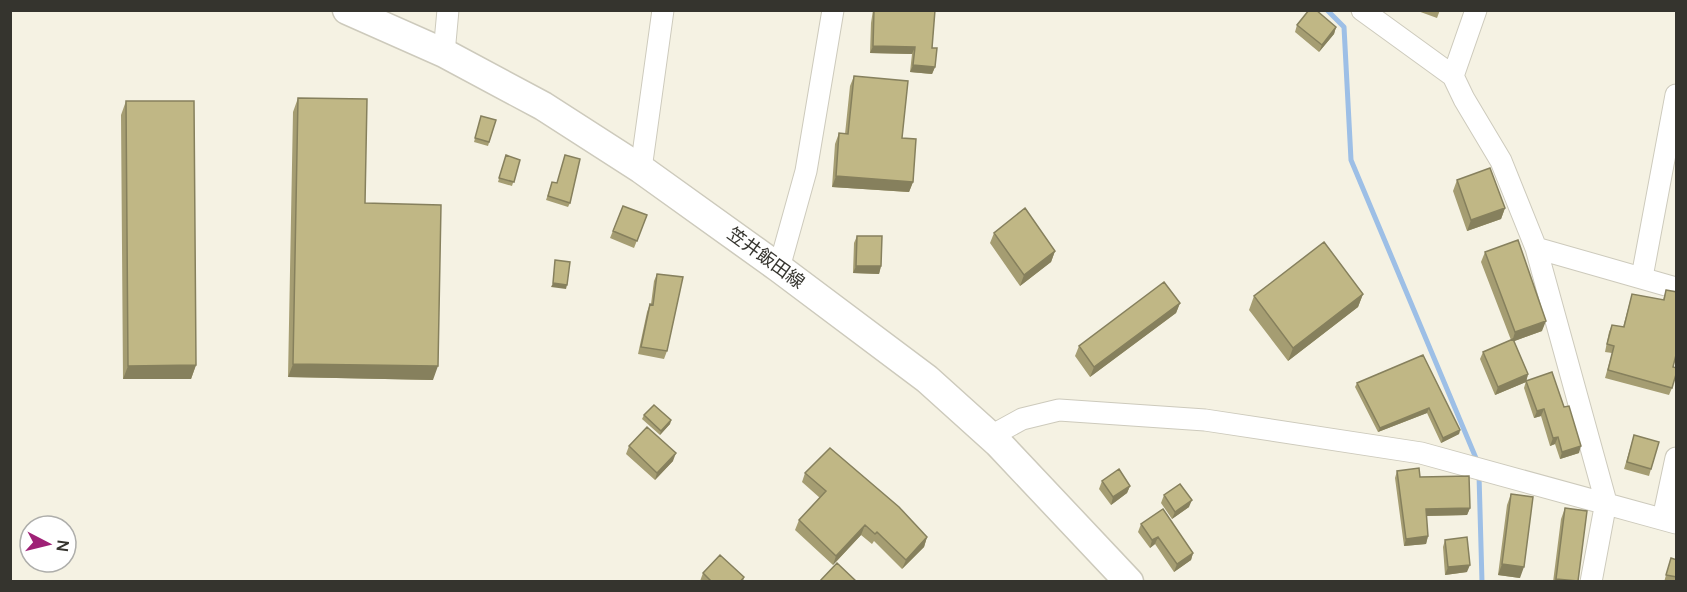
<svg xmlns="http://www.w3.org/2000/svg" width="1687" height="592" font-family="Manrope,'Noto Sans JP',sans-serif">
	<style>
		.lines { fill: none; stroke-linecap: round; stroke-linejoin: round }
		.stream { stroke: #9dbfe6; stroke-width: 5 }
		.street-casing { stroke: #cdcabc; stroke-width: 23 }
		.secondary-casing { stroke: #cdcabc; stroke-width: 31 }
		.street { stroke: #fff; stroke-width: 21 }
		.secondary { stroke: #fff; stroke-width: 28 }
		.wall { fill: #a59d72 }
		.shaded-wall { fill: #86805d }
		.building { fill: #c0b785; stroke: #86805d; stroke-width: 1.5 }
		.labels { text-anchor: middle; stroke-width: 6; stroke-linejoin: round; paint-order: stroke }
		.street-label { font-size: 18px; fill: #35342e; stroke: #fff }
	</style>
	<rect width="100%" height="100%" fill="#f5f2e3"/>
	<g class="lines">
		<path class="stream" d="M1327,10L1344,27L1351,160L1478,463
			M1479,475L1482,582"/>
		<defs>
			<path id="street" d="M1362,10L1453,76
				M1476,10L1453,76L1464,99L1501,161L1536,248L1606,502L1591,582
				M444,53L448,10
				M641,169L663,10
				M1536,248L1676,288
				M779,268L806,171L833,10
				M1642,277L1676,95
				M991,436L1022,419L1059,410L1205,420L1421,453L1676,523
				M1663,519L1676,458"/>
			<path id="secondary" d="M347,10L444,53L543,106L641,169L779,268L927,379L998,443L1129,582"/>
		</defs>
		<use href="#street" class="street-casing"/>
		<use href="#secondary" class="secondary-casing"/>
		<use href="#street" class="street"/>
		<use href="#secondary" class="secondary"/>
	</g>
	<path class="wall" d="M873,10H935L932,48L935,67L932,74L910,72L912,54L870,53L871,23Z
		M1415,10H1440L1437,18Z
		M1297,25L1336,27L1334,34L1319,52L1295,32Z
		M854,76L902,138L913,182L909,192L832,187L835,144L839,133L845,134L850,86Z
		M298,98L365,203L433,380L288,377L293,112Z
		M126,101L196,365L191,379H123L121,115Z
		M481,116L496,120L488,146L474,142Z
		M506,155L520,160L512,186L498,182Z
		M1457,180L1505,208L1501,219L1467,231L1453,191Z
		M552,182L570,203L568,207L546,200Z
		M623,206L647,215L634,248L610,238Z
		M994,233L1055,251L1051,262L1020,286L990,243Z
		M857,236L881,266L879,274L853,273L854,243Z
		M1485,252L1542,331L1514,341L1528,374L1526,382L1495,395L1480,359L1483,352L1511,340L1481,262Z
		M657,274L667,351L664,359L638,354L647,312L650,304H651L654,281Z
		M1666,290L1673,367L1672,388L1669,395L1605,378L1612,353L1605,352L1609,332L1612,325L1623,327L1632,294L1663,300Z
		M1363,294L1358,307L1288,361L1249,310L1254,296Z
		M1180,303L1176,313L1090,377L1075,356L1079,346Z
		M1423,355L1460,430L1459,434L1441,443L1427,413L1378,432L1355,387L1357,383Z
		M1526,381L1579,453L1560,459L1555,444L1550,446L1541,416L1534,418L1524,388Z
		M644,415L671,420L670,424L660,435L642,419Z
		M1634,435L1651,469L1649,476L1624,469Z
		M629,446L673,461L655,480L626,454Z
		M1397,471L1420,477L1470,508L1467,515L1426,516L1428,536L1426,544L1404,546L1395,478Z
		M805,473L927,537L924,547L902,569L874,541L872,544L861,535L833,565L795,530L799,520L820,498L802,482Z
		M1102,481L1130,486L1127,493L1111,505L1099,489Z
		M1511,494L1520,578L1498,575L1507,505Z
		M1164,495L1189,507L1172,519L1161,503Z
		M1565,508L1577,582H1553L1561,519Z
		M1141,524L1193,553L1191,560L1174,572L1155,544L1150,548L1138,532Z
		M1445,540L1467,572L1445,575L1443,547Z
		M1671,558L1677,560V582H1664Z
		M703,573L744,577L743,582H701L700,581Z"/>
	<path class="shaded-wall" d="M1336,27L1334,34L1319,52L1322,45Z
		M873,46L915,47L912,54L870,53Z
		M913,65L935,67L932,74L910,72Z
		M836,176L913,182L909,192L832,187Z
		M1505,208L1501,219L1467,231L1471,220Z
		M1055,251L1051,262L1020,286L1024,275Z
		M856,266H881L879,274L853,273Z
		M553,283L567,285L566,289L551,287Z
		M1363,294L1358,307L1288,361L1293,348Z
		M1180,303L1176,313L1090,377L1094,367Z
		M1546,321L1542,331L1512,342L1515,332Z
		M293,364L438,366L433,380L288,377Z
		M196,365L191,379H123L128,366Z
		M1528,374L1526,382L1495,395L1498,387Z
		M1429,408L1427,413L1378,432L1380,428Z
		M1544,409L1541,416L1534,418L1537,411Z
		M671,420L670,424L660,435L661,431Z
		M1460,430L1459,434L1441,443L1443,438Z
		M1558,437L1555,444L1550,446L1553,438Z
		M1581,446L1579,453L1560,459L1562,452Z
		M676,453L673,461L655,480L657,473Z
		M1130,486L1127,493L1111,505L1113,497Z
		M1192,500L1189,507L1172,519L1175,512Z
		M1470,508L1467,515L1423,516L1426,509Z
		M865,525L861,535L833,565L836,556Z
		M1428,536L1426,544L1404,546L1406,539Z
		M927,537L924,547L902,569L906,560Z
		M1158,537L1155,544L1150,548L1152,540Z
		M1193,553L1191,560L1174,572L1177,564Z
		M1502,564L1524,567L1520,578L1498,575Z
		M1470,565L1467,572L1445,575L1448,567Z
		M1556,579L1577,582H1555Z"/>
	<path class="building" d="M874,10H935L932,48H937L935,67L913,65L915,47L873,46Z
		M1309,10H1316L1336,27L1322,45L1297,25Z
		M854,76L908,81L902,138L916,139L913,182L836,176L839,133L848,134Z
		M298,98L367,99L365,203L441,205L438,366L293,364Z
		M126,101H194L196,365L128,366Z
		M481,116L496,120L489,142L475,138Z
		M506,155L520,160L514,182L499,178Z
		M565,155L580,159L570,203L548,196L552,182L557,183Z
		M1490,168L1505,208L1471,220L1457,180Z
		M623,206L647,215L637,241L613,231Z
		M1025,208L1055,251L1024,275L994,233Z
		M857,236H882L881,266H856Z
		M1518,240L1546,321L1515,332L1485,252Z
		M1324,242L1363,294L1293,348L1254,296Z
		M555,260L570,262L567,285L553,283Z
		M657,274L683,277L667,351L641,347L650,304L653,305Z
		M1164,282L1180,303L1094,367L1079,346Z
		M1666,290L1677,292V351L1673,367L1677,368V371L1672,388L1608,370L1614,346L1607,344L1612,325L1624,327L1632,294L1664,300Z
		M1513,339L1528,374L1498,387L1483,352Z
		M1423,355L1460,430L1443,438L1429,408L1380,428L1357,383Z
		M1552,372L1564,407L1569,406L1581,446L1562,452L1558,437L1553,438L1544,409L1537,411L1526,381Z
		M654,405L671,420L661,431L644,415Z
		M647,427L676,453L657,473L629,446Z
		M1634,435L1659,442L1651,469L1627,462Z
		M830,448L899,507L927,537L906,560L877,532L875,534L865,525L836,556L799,520L826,491L805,473Z
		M1419,468L1420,477L1469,476L1470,508L1426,509L1428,536L1406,539L1397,471Z
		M1119,469L1130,486L1113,497L1102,481Z
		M1180,484L1192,500L1175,512L1164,495Z
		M1511,494L1533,497L1524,567L1502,564Z
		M1565,508L1587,511L1578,581L1556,579Z
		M1163,509L1193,553L1177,564L1158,537L1152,540L1141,524Z
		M1467,537L1470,565L1448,567L1445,540Z
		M720,555L744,577L740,582H712L703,573Z
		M1671,558L1677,560V577L1666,575Z
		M837,563L857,582H819Z"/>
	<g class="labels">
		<g class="street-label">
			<text transform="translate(766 258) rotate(36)" y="6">笠井飯田線</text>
		</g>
	</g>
	<rect width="1687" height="592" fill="none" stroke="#35342e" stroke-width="24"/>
	<g transform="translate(48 544) rotate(97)"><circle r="28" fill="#ffffff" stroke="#aeaeab" stroke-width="1.5"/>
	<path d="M0-4.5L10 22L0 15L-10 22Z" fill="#9f2176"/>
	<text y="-9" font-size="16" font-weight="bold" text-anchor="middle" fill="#35342e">N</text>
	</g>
</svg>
